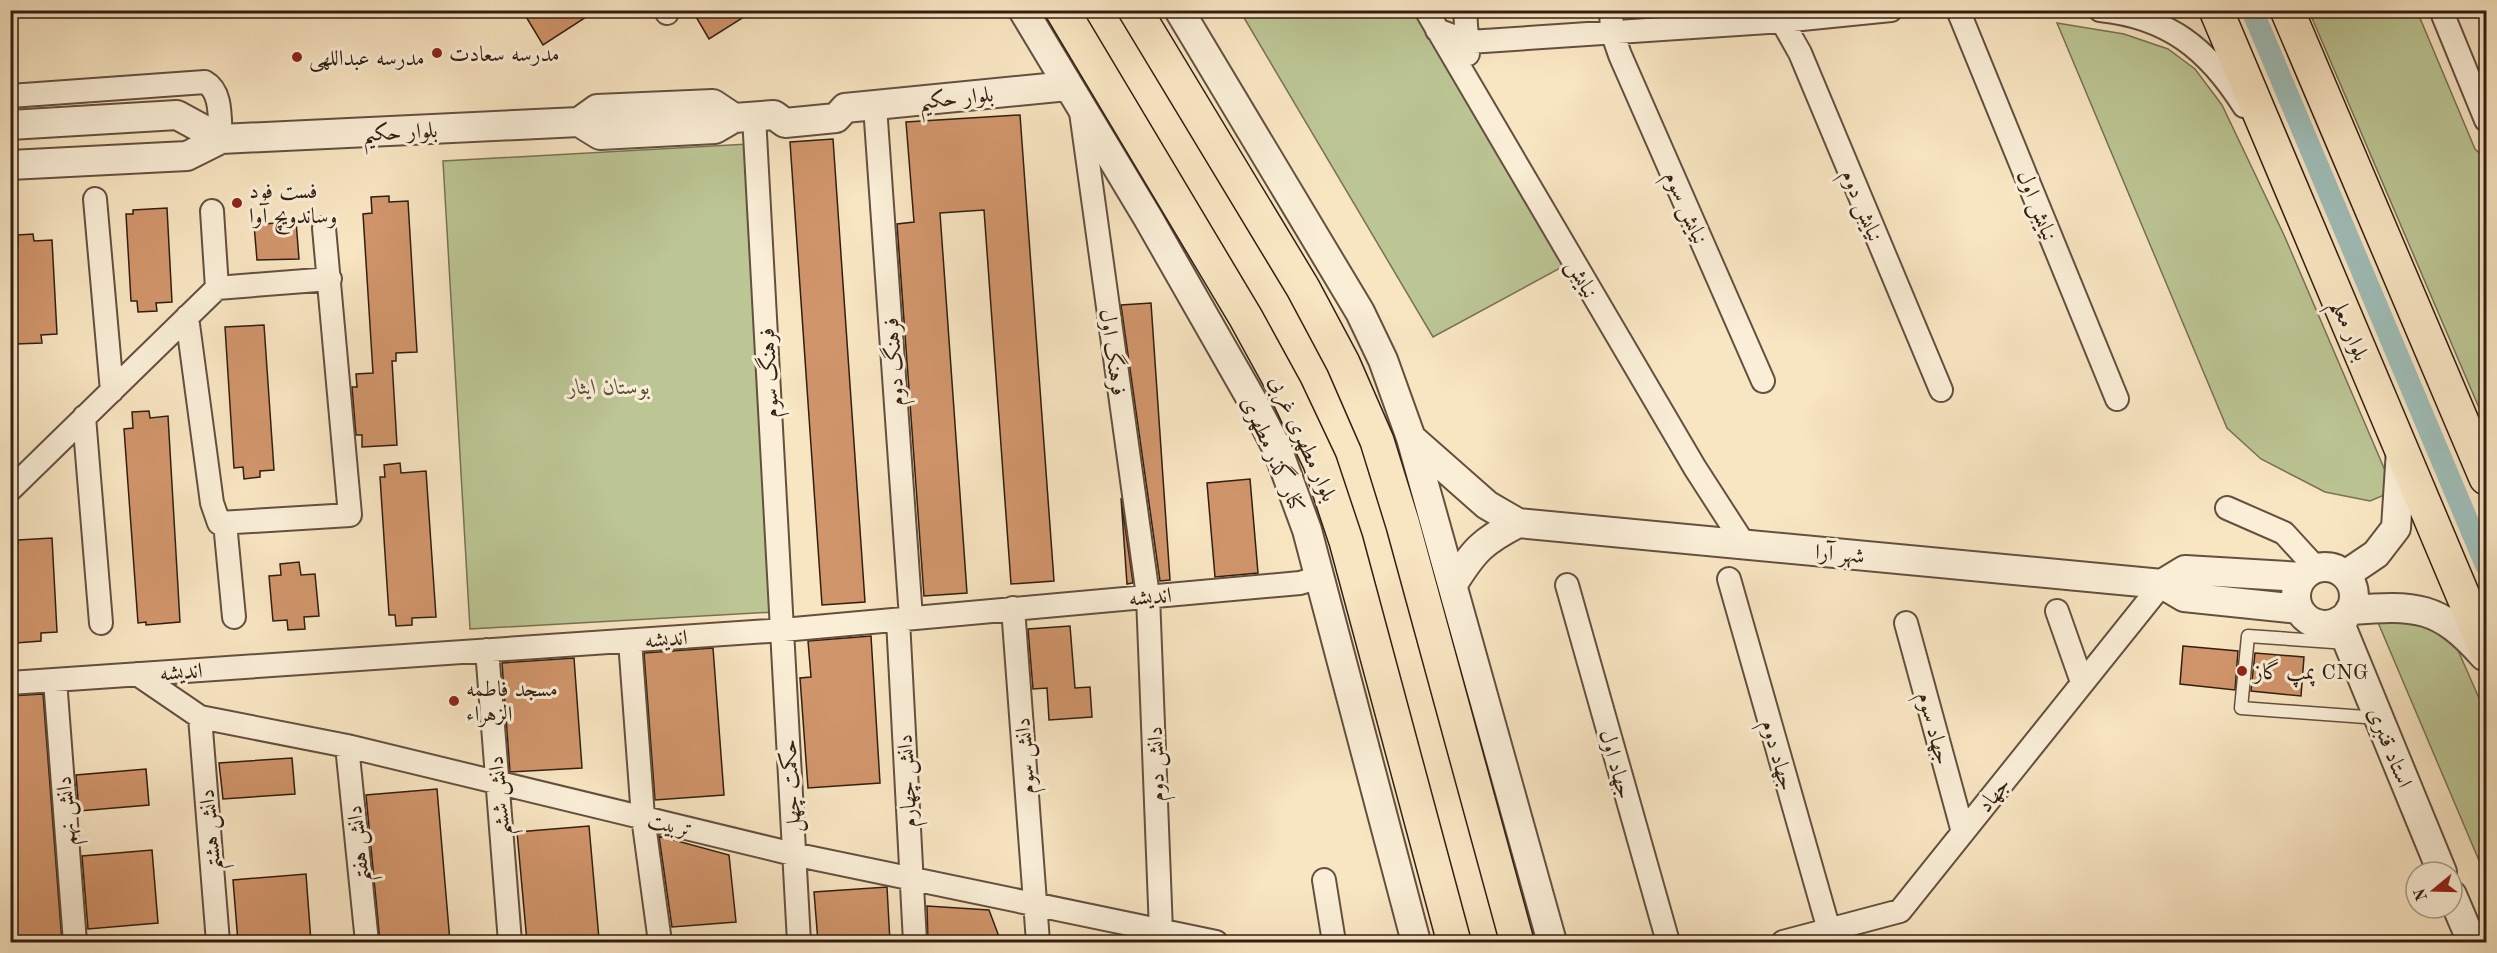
<svg xmlns="http://www.w3.org/2000/svg" width="2497" height="953" font-family="'Old Standard TT',Amiri,serif">
	<style>
		.green { fill: #bcc594; stroke: #777253; stroke-width: 1.5 }
		.lines { fill: none; stroke-linecap: round; stroke-linejoin: round }
		.canal { stroke: #9fbeb9; stroke-width: 22 }
		.building { fill: #d1956b; stroke: #321e12; stroke-width: 1.5 }
		.service-casing { stroke: #64503e; stroke-width: 15 }
		.minor-casing { stroke: #64503e; stroke-width: 26 }
		.tertiary-casing { stroke: #64503e; stroke-width: 32 }
		.primary-casing { stroke: #321e12; stroke-width: 36 }
		.service { stroke: #faeed7; stroke-width: 12 }
		.minor { stroke: #faeed7; stroke-width: 22 }
		.tertiary { stroke: #faeed7; stroke-width: 28 }
		.primary { stroke: #f8e5c2; stroke-width: 33 }
		.poi-dot { fill: #8f2418; stroke: #faeed7; stroke-width: 2 }
		.labels { text-anchor: middle; stroke-width: 6; stroke-linejoin: round; paint-order: stroke }
		.poi-label { font-size: 22px; fill: #321e12; stroke: #faeed7; text-anchor: start }
		.street-label { font-size: 22px; fill: #321e12; stroke: #faeed7 }
		.park-label { font-size: 22px; font-style: italic; fill: #5b5039; stroke: #faeed7 }
	</style>
	<rect width="100%" height="100%" fill="#f8e5c2"/>
	<filter id="stains"><feTurbulence type="fractalNoise" baseFrequency=".00333" numOctaves="4"/><feColorMatrix values="0 0 0 0 .2 0 0 0 0 .09 0 0 0 0 .02 0 0 0 .5 -.17"/></filter>
	<radialGradient id="worn" r=".72"><stop offset=".6" stop-color="#630" stop-opacity="0"/><stop offset="1" stop-color="#630" stop-opacity=".3"/></radialGradient>
	<path class="green" d="M1240,11H1415L1564,266L1433,337Z
		M2309,11H2417L2475,149L2486,159V424Z
		M2057,23L2124,34L2168,49L2195,69L2222,105L2284,235L2390,482L2382,496L2370,501L2325,492L2261,459L2227,428Z
		M748,144L775,612L470,629L443,161Z
		M2386,606L2453,639L2486,714V877L2377,620Z"/>
	<g class="lines">
		<path class="canal" d="M2252,10L2486,565"/>
	</g>
	<path class="building" d="M522,10H597L543,45Z
		M692,10H755L709,39Z
		M1020,115L1054,581L1011,584L984,210L940,213L967,593L924,596L897,224L914,222L906,122Z
		M833,139L865,602L822,605L790,142Z
		M389,196V202L408,201L417,352L396,353V361H392L397,445L362,447V435H356L352,387H357L356,374L373,373L363,214L372,213L371,197Z
		M167,208L172,302L156,303L157,311L138,312L137,301H131L126,214H133V210Z
		M296,221L299,259L257,260L254,225Z
		M33,234L34,241L52,240L57,334L41,335L42,343L16,344L11,246H18V235Z
		M1151,303L1170,580L1160,581L1121,305Z
		M264,325L274,470L260,471V477L244,479L243,467L234,468L225,327Z
		M149,411L150,418L168,416L180,622L146,625V622L138,623L124,429L133,428L132,412Z
		M400,463L401,473L426,471L436,617L412,618V625L396,626L395,615H389L380,477H385L384,465Z
		M1250,479L1258,573L1215,577L1207,483Z
		M1121,498L1133,583L1127,584Z
		M52,538L57,632L41,633V641L16,643L11,544H18V540Z
		M299,562L301,575L315,574L319,616L304,617L305,629L288,630L287,620L273,621L269,576L281,575L280,564Z
		M1070,626L1075,688L1090,687L1092,717L1049,720L1047,688L1033,689L1028,629Z
		M871,636L880,783L808,788L800,678L811,677L808,641Z
		M2183,646L2238,651L2235,690L2180,684Z
		M713,648L724,795L655,800L644,653Z
		M2255,653L2304,657L2301,696L2251,691Z
		M574,658L582,768L510,772L502,663Z
		M43,694L62,942H10V696Z
		M292,758L295,794L223,799L219,763Z
		M146,769L149,805L79,811L76,775Z
		M437,789L450,942H380L366,795Z
		M589,826L599,939L527,942L517,832Z
		M659,836L729,855L736,922L672,927Z
		M152,850L158,923L88,929L82,856Z
		M306,874L311,942H238L233,880Z
		M887,887L890,942H818L814,892Z
		M927,906L989,910L1001,942H928Z"/>
	<g class="lines">
		<defs>
			<path id="service" d="M2347,643L2248,636L2241,708L2379,718"/>
			<path id="minor" d="M666,10L667,13
				M1426,10L1695,468L1744,544
				M1465,10L1468,54
				M1611,10L1612,32L1620,55L1763,381
				M1781,10L1782,21L1800,53L1941,390
				M1958,10L2117,399
				M2100,10C2168,17 2208,49 2244,106
				M2441,10L2486,120
				M1437,30L1469,42L1782,21L1891,10
				M10,96L205,82C223,92 219,121 221,139
				M875,106L911,618
				M1081,112L1148,596L1161,931
				M754,116L799,942
				M95,199L112,391
				M217,288L330,279
				M187,317L212,503L219,523L350,515L324,228
				M84,417L101,623
				M10,490L217,288L212,211
				M2227,508L2284,533L2316,568
				M225,523L234,617
				M1729,579L1829,930
				M1567,585L1668,942
				M1013,608L1038,942
				M2057,611L2082,682
				M898,620L915,942
				M1906,623L1963,832
				M630,641L643,817L660,942
				M487,650L510,942
				M137,674L200,717L347,746L793,854L1216,942
				M55,680L75,942
				M10,683L783,630L1300,583L1320,577
				M200,717L218,942
				M347,746L367,942
				M1324,880L1334,942
				M1783,942L1900,911L2162,584"/>
			<path id="tertiary" d="M1023,10L1148,218L1253,402L1277,448L1307,530L1416,942
				M1179,10L1360,312L1383,360L1411,438L1552,942
				M579,122L600,135L715,129L734,118L774,115L785,123L836,118L845,108L1068,86
				M10,125L177,115L221,139
				M10,165L187,156L221,139L579,122L597,109L713,104L734,118
				M1411,438L1487,505L1518,523L2162,584L2184,597L2299,609
				M2296 596a29 29 0 1 1 58 0a29 29 0 1 1-58 0Z
				M2345,575L2376,554L2396,528L2401,450
				M1453,584C1474,550 1483,541 1518,523
				M2162,584L2185,570L2303,577
				M2350,610C2416,605 2439,605 2484,656
				M2339,621L2442,872
				M2452,895L2472,942"/>
			<path id="primary" d="M1062,10L1246,318L1286,391L1320,463L1346,541L1454,942
				M1135,10L1303,288L1343,363L1377,441L1403,525L1517,942
				M2216,10L2486,650
				M2287,10L2486,478"/>
		</defs>
		<use href="#service" class="service-casing"/>
		<use href="#minor" class="minor-casing"/>
		<use href="#tertiary" class="tertiary-casing"/>
		<use href="#primary" class="primary-casing"/>
		<use href="#service" class="service"/>
		<use href="#minor" class="minor"/>
		<use href="#tertiary" class="tertiary"/>
		<use href="#primary" class="primary"/>
	</g>
	<g class="poi-dot">
		<circle cx="437" cy="53" r="6"/>
		<circle cx="297" cy="57" r="6"/>
		<circle cx="237" cy="203" r="6"/>
		<circle cx="2242" cy="671" r="6"/>
		<circle cx="454" cy="701" r="6"/>
	</g>
	<g class="labels">
		<g class="poi-label">
			<text x="449" y="61">مدرسه سعادت</text>
			<text x="309" y="65">مدرسه عبداللهی</text>
			<text x="249" y="198">فست فود<tspan x="249" dy="25">وساندویچ آوا</tspan></text>
			<text x="2254" y="679">پمپ گاز CNG</text>
			<text x="466" y="696">مسجد فاطمه<tspan x="466" dy="25">الزهراء</tspan></text>
		</g>
		<g class="street-label">
			<text transform="translate(956 97) rotate(-6)" y="8">بلوار حکیم</text>
			<text transform="translate(400 131) rotate(-3)" y="8">بلوار حکیم</text>
			<text transform="translate(1863 205) rotate(67)" y="8">نیایش دوم</text>
			<text transform="translate(2038 205) rotate(68)" y="8">نیایش اول</text>
			<text transform="translate(1687 207) rotate(66)" y="8">نیایش سوم</text>
			<text transform="translate(1583 278) rotate(60)" y="8">نيايش</text>
			<text transform="translate(2351 330) rotate(67)" y="8">بلوار معلم</text>
			<text transform="translate(1114 352) rotate(82)" y="8">فرهنگ اول</text>
			<text transform="translate(893 362) rotate(-94)" y="8">فرهنگ دوم</text>
			<text transform="translate(768 373) rotate(-93)" y="8">فرهنگ سوم</text>
			<text transform="translate(1304 438) rotate(66)" y="8">بلوار مطهری غربی</text>
			<text transform="translate(1274 454) rotate(66)" y="8">کنار گذر مطهری</text>
			<text transform="translate(1840 553) rotate(5)" y="8">شهر آرا</text>
			<text transform="translate(1150 596) rotate(-5)" y="8">اندیشه</text>
			<text transform="translate(666 638) rotate(-4)" y="8">اندیشه</text>
			<text transform="translate(181 671) rotate(-4)" y="8">اندیشه</text>
			<text transform="translate(1935 728) rotate(75)" y="8">جهاد سوم</text>
			<text transform="translate(2391 747) rotate(68)" y="8">استاد قنبری</text>
			<text transform="translate(1779 755) rotate(74)" y="8">جهاد دوم</text>
			<text transform="translate(1024 756) rotate(-94)" y="8">دانش سوم</text>
			<text transform="translate(1155 764) rotate(-92)" y="8">دانش دوم</text>
			<text transform="translate(1617 764) rotate(74)" y="8">جهاد اول</text>
			<text transform="translate(906 781) rotate(-93)" y="8">دانش چهارم</text>
			<text transform="translate(790 786) rotate(-93)" y="8">حکمت چهل</text>
			<text transform="translate(1993 794) rotate(-51)" y="8">جهاد</text>
			<text transform="translate(498 796) rotate(-95)" y="8">دانش ششم</text>
			<text transform="translate(65 811) rotate(-94)" y="8">دانش نهم</text>
			<text transform="translate(670 824) rotate(14)" y="8">تربیت</text>
			<text transform="translate(209 830) rotate(-95)" y="8">دانش هشتم</text>
			<text transform="translate(357 844) rotate(-96)" y="8">دانش هفتم</text>
		</g>
		<g class="park-label">
			<text x="609" y="394">بوستان ایثار</text>
		</g>
	</g>
	<rect width="2497" height="953" fill="none" stroke="#f8e5c2" stroke-width="36"/>
	<rect x="12" y="12" width="2473" height="929" fill="none" stroke="#321e12" stroke-width="3"/>
	<rect x="18" y="18" width="2461" height="917" fill="none" stroke="#321e12" stroke-width="1.5"/>
	<g transform="translate(2434 890) rotate(251)"><circle r="28" fill="#faeed7" stroke="#aa9b88" stroke-width="1.5"/>
	<path d="M0-4.5L10 22L0 15L-10 22Z" fill="#8f2418"/>
	<text y="-9" font-size="16" font-weight="bold" text-anchor="middle" fill="#321e12">N</text>
	</g>
	<rect width="100%" height="100%" filter="url(#stains)"/>
	<rect width="100%" height="100%" fill="url(#worn)"/>
</svg>
